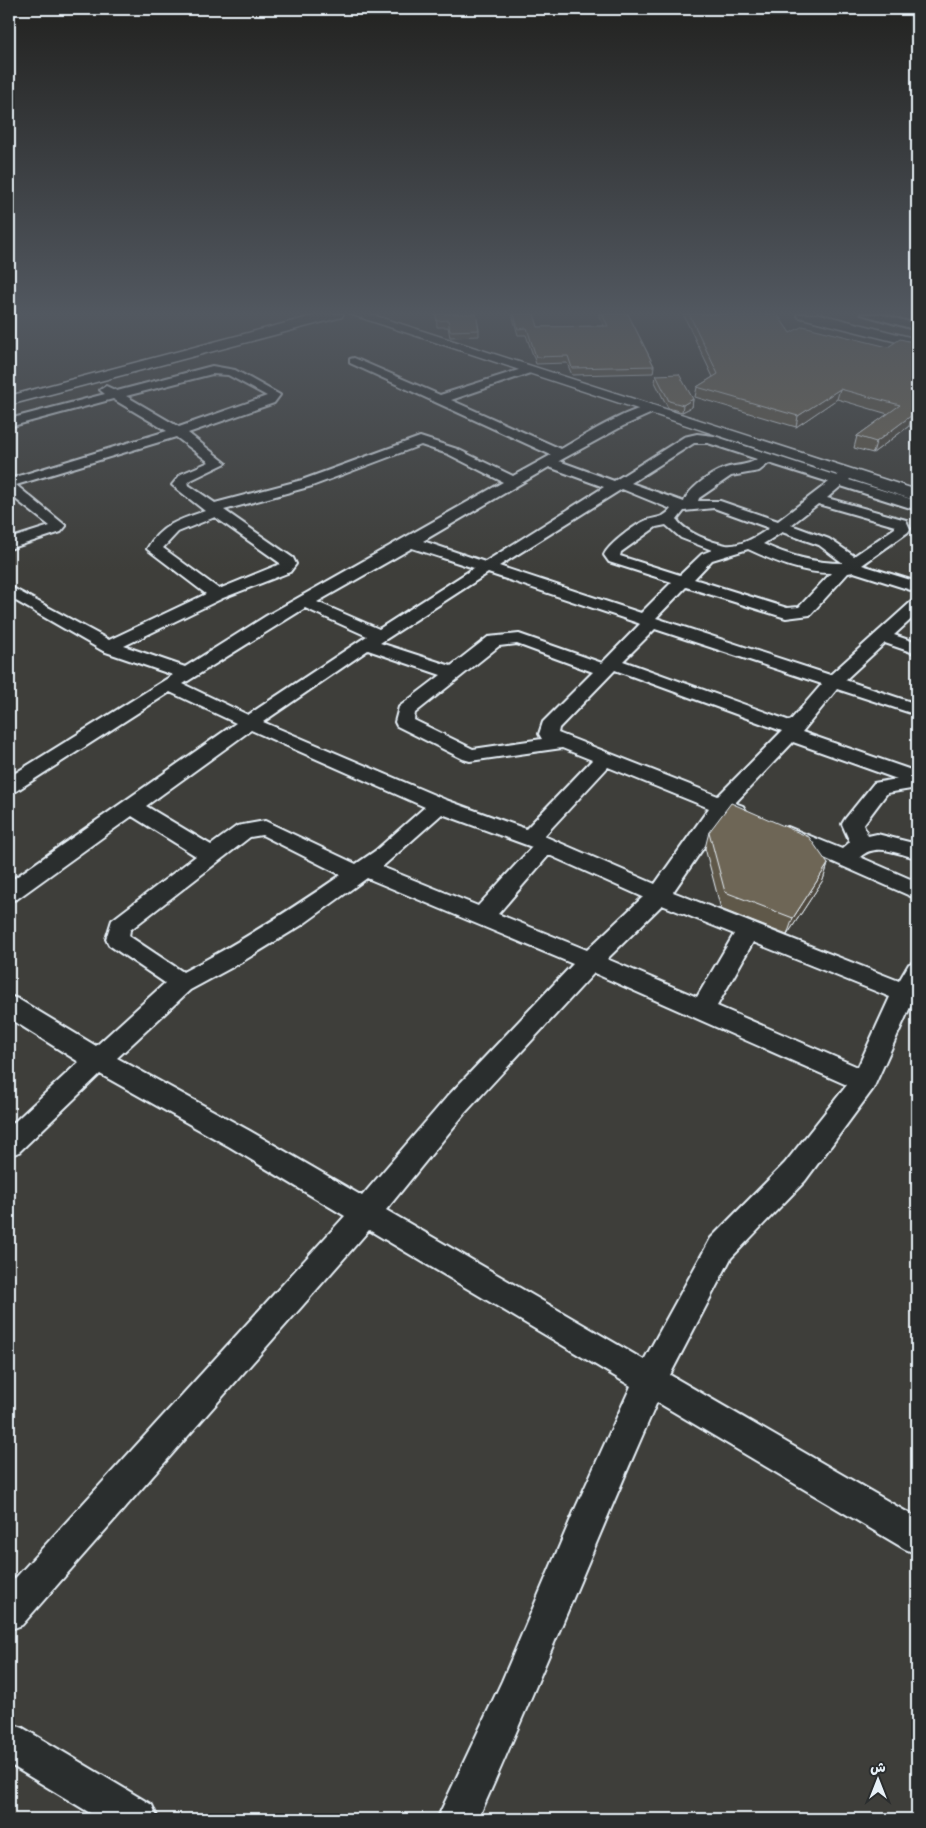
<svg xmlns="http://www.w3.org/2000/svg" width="926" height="1828" font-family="'Shantell Sans','Playpen Sans Arabic',sans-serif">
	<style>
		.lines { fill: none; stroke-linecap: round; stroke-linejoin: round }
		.street-casing { stroke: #e8f1f8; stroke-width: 4 }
		.secondary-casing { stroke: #e8f1f8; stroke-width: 3 }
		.street { fill: #2a2d2e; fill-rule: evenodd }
		.secondary { fill: #2a2d2e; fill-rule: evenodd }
		.wall { fill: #5f584a; stroke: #e8f1f8 }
		.shaded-wall { fill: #4d473c; stroke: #e8f1f8 }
		.building { fill: #6e6656; stroke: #e8f1f8 }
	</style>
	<rect width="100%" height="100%" fill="#3e3e3a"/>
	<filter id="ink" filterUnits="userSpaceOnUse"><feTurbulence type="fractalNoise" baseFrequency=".02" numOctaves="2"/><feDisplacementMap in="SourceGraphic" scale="10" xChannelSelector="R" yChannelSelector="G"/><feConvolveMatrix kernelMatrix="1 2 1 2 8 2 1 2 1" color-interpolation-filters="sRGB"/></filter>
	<g filter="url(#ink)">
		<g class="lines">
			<defs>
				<path id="street" d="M861,314H880L917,324V330Z
					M354,358L440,395L525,368H533V372L451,400L561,449C577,440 637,403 652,407L654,410L652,413L623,426L559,461L614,481L684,437L697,434L714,436L837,476L843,471H853L855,474L849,480L917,501V510L841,486L827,498L906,520L910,529L908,532L862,565L917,582V592L854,572L848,573L810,615L786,618L686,587L656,618L830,675L911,602L917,600V614L894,635L917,643V654L885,643L845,680L917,704V715L837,689L802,732L917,772V788L887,793L863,825L868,836L877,834L917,844V858C897,854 876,842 860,857L917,882V899L781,839L778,834L781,829L788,827L842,849L850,842L842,824L845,819L874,783L897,779L793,742L735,803L743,806L746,811L743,816L736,818L726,815L673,892L899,981L909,964L917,961V1007L911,1005L873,1089L805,1181L731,1258L670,1375L917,1518V1554L905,1549L657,1402C596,1540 540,1681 478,1819H437L502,1681L576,1507L631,1386L369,1230L22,1625L9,1630V1585L345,1216L230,1147L100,1074L19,1152L9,1156V1127L79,1062L9,1018V996L18,999L96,1046L165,983L109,945L106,939L112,920L196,856L132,816L17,899L9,901V882L236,723L170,692L16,791L9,792V777L173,675L103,651L9,597V586L109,640L206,594L147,549C160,525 181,519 205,511L172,485L181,474L209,462L176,437L16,485L66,526L61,532L9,549V539L50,526L9,494V479L167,431L113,399L9,427V419L105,394L100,390L106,386L117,391L212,366L235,370L280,395L274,403L188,433L226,463L191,480L187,484L215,503L302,480L420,437L457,449L513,476L551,455L350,363V359ZM212,374L228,375L267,396L179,427L126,396ZM694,443H708L757,459C746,467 735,464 723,469C710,474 688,489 684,502L631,483ZM421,445L448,454L503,482L266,616L185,667L124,646L223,598L290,572L296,564L293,558L224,510L312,486ZM769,463L829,482L778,521L720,501H698L699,498L731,476L759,471ZM549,467L604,487L485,562L423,541ZM622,489L671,509C664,518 658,517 647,520C636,524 609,544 604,555L609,562L672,582L641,613L499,566ZM818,504L895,526V528L854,556L829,539L791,525ZM714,508L769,528C759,536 739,547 726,545C711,542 686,533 677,520L684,511ZM215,517L280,563V564L219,589L163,548L178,532ZM666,525L681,538L712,550L702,554L680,575L620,556L621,552L656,527ZM782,532L819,545L843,563C814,563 789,556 763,544ZM412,548L474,568L379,629L317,602ZM748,549C774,561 802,573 831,573L799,607L787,608L694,579L712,560ZM488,573L638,623L640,624L602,663L519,634L488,637L451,666L380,643ZM305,608L367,636L248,715L183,684ZM655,629L822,684L790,721L623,661ZM517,644L593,672L543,722L539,734L542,739L473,749L414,720L415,713L499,646ZM368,650L441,675L399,707L395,722L397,726L463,759L470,761L562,748L592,760L526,829L446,800L263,722ZM615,670L782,731L718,796L558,733L559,728ZM251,730L425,807L375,851L356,864L265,821L237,826L211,845L146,806ZM608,767L709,808L655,884L544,836ZM442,814L532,847L478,906L382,867ZM262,835L341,875C290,910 239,943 183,972L129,936L130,930L250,837ZM549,855L643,897L587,950L498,914ZM367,878L573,964L447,1097L362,1196L250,1131L117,1058L190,990L240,963L302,925ZM662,905L734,934L697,997L607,959ZM753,942L890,997L858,1067L717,1006ZM594,973L847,1085L785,1163L711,1238L644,1360L386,1210L465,1113Z
					M9,1723L23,1728L152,1805L158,1819H100L9,1764Z"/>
				<path id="secondary" d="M320,314H343L342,317L9,405V396Z
					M350,314H370L917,490V501Z
					M797,314H820L917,339V347L798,317Z"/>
			</defs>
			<use href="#street" class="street-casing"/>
			<use href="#secondary" class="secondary-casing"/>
			<use href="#street" class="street"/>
			<use href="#secondary" class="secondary"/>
		</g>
		<path class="wall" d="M436,314H476L479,330V336L450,337L448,327H437Z
			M512,314H534L538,327L604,326L598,314H628L654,366L653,373L572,375L567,363L536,364L526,335H518Z
			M683,314H777L790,333L888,347L917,343V428L909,426L873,453L854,448L857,436L888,414L837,399L796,427L695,397L697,387L713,377Z
			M656,375L693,399L692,407L682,412L668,408L655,382Z
			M709,832L828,864L823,880L787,935L721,909L705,848Z"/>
		<path class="shaded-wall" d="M840,389L837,399L796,427L798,416Z
			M693,399L692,407L682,412L683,405Z
			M912,415L909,426L873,453L876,442Z
			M828,864L823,880L787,935L793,918Z"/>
		<path class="building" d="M436,314H476L479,330L450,331L448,320L437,321Z
			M514,314H534L538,327L608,326L602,314H628L654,366L572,368L568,356L536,357L527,328L518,329Z
			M689,314H777L790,333L803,326L888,347L900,339L917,343V416L912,415L876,442L857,436L900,405L840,389L798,416L697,387L718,374Z
			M679,374L693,399L683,405L669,401L656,375Z
			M731,803L809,837L828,864L793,918L725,892L709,832Z"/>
	</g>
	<linearGradient id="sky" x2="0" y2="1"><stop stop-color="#222220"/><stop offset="0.55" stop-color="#525860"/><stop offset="1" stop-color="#525860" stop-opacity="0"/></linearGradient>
	<rect width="926" height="570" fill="url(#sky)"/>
	<rect width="926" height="1828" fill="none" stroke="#2a2d2e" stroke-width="30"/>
	<rect x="15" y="15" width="896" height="1798" fill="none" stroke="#e8f1f8" stroke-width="2" filter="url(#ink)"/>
	<g transform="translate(878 1780)" stroke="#2a2d2e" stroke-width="4" paint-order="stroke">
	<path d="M0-4L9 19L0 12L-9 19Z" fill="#e8f1f8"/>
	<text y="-8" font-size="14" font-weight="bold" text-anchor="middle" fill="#e8f1f8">ش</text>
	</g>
</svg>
